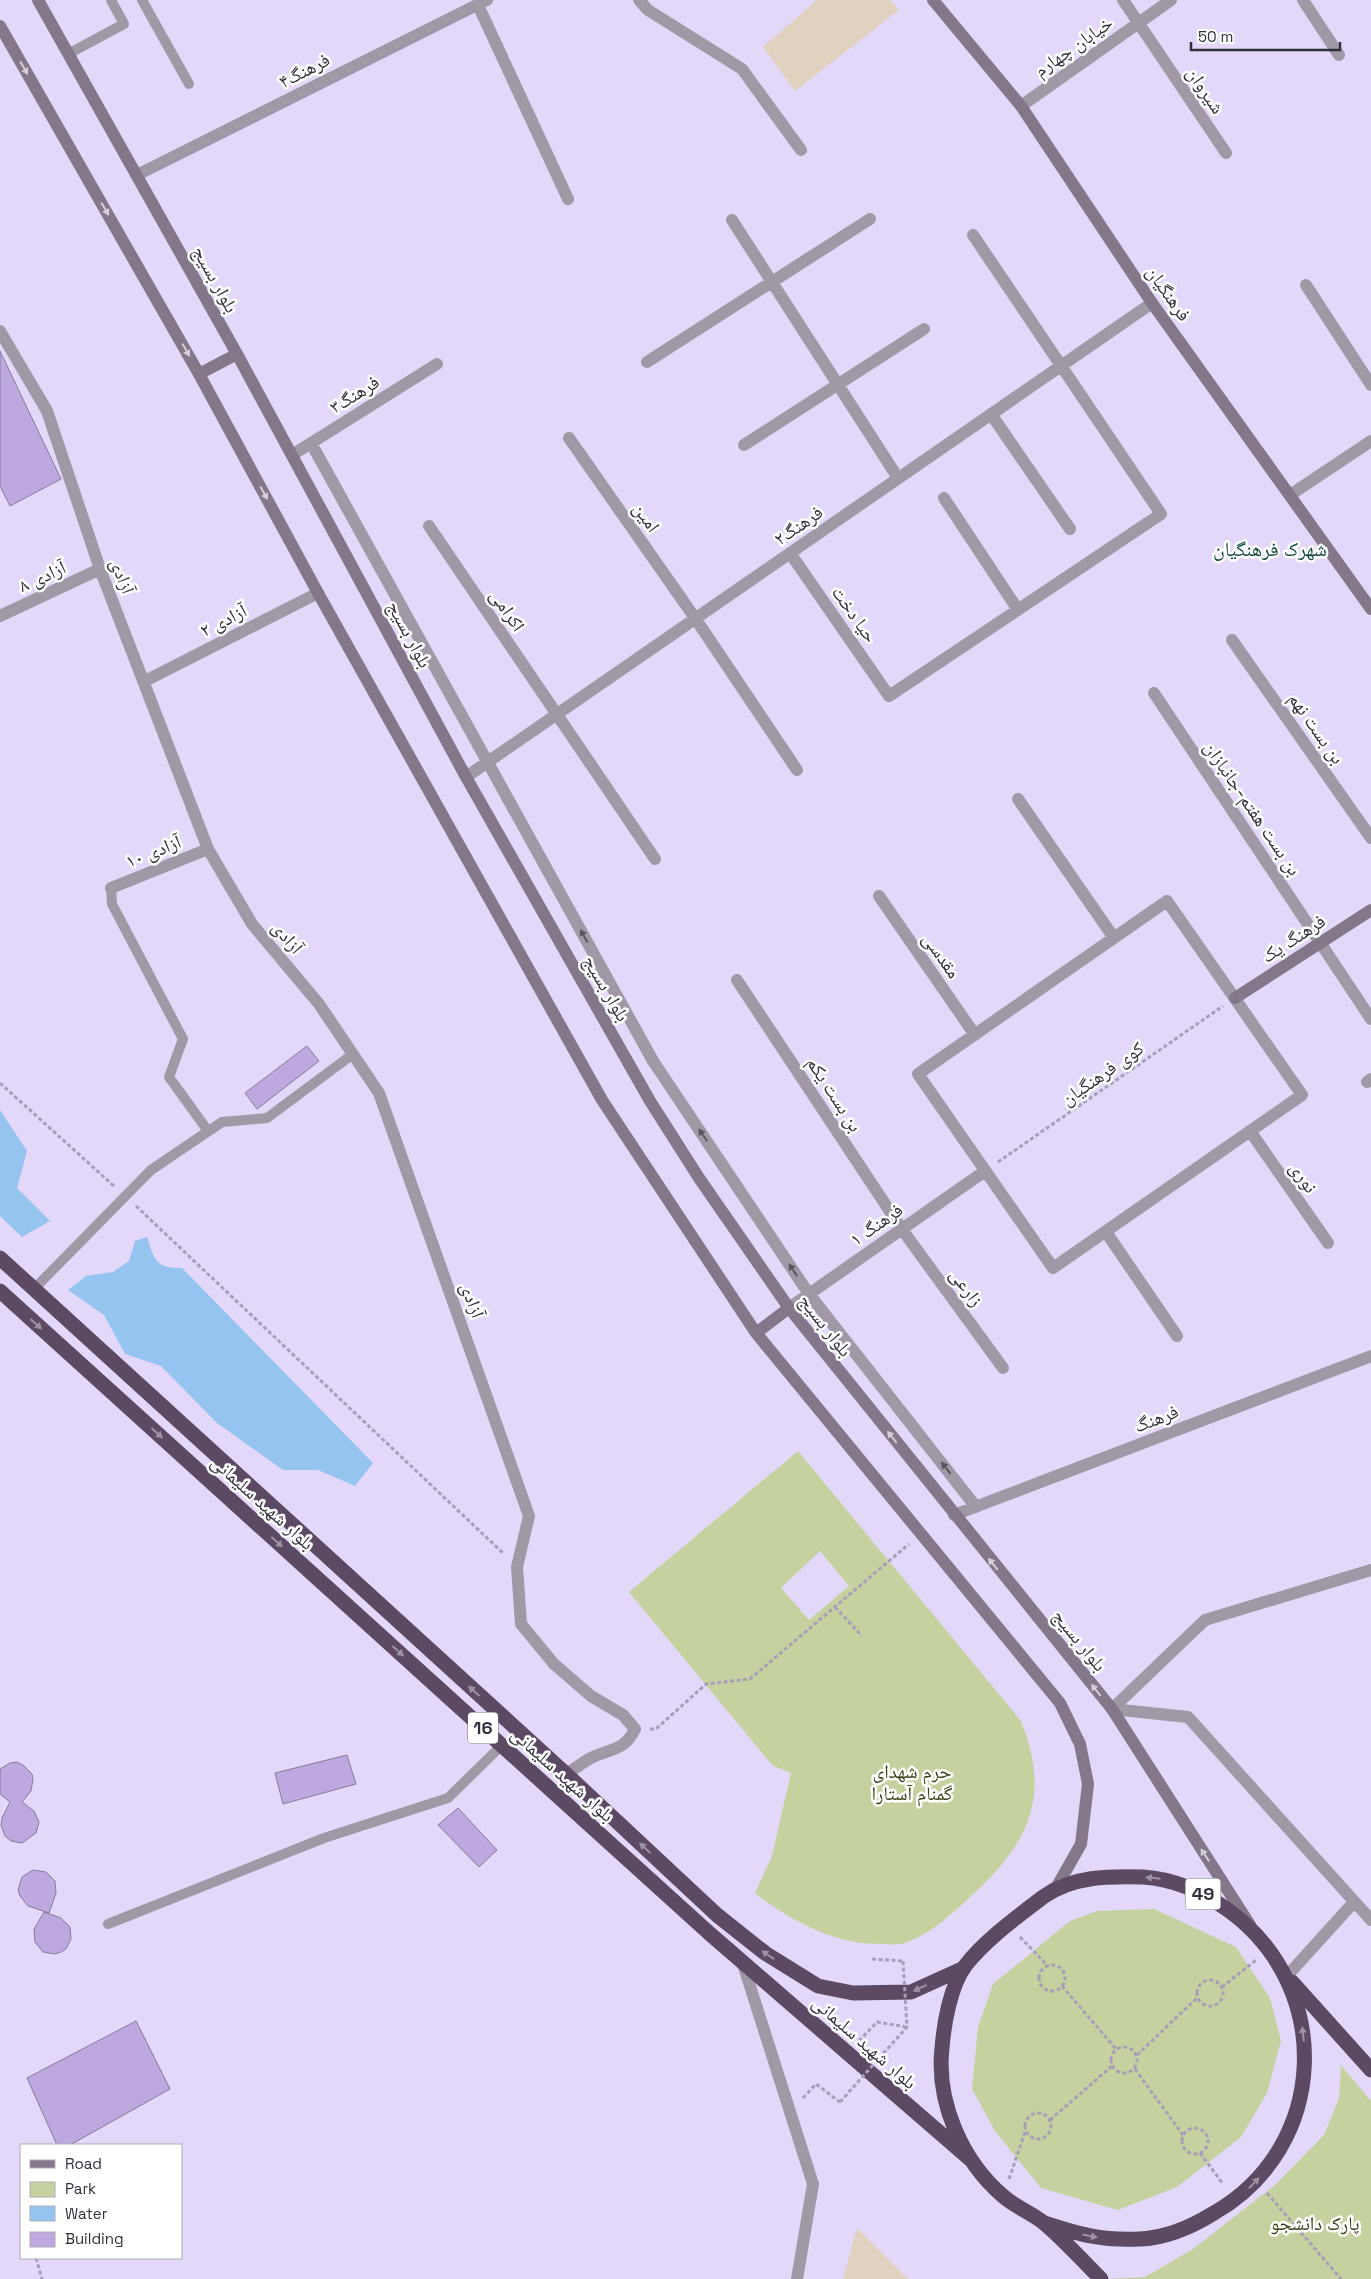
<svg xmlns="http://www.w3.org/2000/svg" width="1371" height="2279" font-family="'Space Grotesk','Noto Naskh Arabic',sans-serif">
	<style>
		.education { fill: #dfd2bf }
		.green { fill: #c5d29f; fill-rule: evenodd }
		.water { fill: #94c4ef }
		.building { fill: #bda9e0; stroke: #867b9a }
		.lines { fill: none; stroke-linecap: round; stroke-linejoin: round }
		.path { stroke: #a79eb9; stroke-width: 3; stroke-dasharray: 4 2.5; stroke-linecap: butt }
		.lane { stroke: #a198a5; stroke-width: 10 }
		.street { stroke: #a198a5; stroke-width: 12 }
		.secondary { stroke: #837789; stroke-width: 12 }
		.highway { stroke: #5c4a64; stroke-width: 15 }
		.path-bridge { stroke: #a79eb9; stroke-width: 3; stroke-dasharray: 4 2.5; stroke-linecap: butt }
		.oneway { fill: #d4cfd6 }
		.oneway2 { fill: #5a5461 }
		.oneway3 { fill: #9d92a2 }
		.labels { text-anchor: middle; stroke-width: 5; stroke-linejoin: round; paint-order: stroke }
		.shield { fill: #fff; stroke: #706d76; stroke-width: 1 }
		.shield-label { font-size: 18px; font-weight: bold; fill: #332f3c }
		.street-label { font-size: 19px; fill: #332f3c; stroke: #fff }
		.park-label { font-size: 19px; fill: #374014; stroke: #fff }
		.neighbourhood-label { font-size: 20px; fill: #154b40; stroke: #fff }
	</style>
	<rect width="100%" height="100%" fill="#e3d8f9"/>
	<path class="education" d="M817,0H890L899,10L795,91L763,47Z
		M857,2228L908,2279H843Z"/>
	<path class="green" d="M798,1451L1021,1721C1053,1801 1026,1846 967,1900C948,1917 927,1937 901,1944C895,1945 888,1944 882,1944C835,1945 791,1921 755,1893L772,1856L791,1773L773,1766L629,1592ZM820,1551L849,1586L809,1620L781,1588Z
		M1154,1909L1236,1947L1270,1998L1281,2041L1267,2093L1241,2137L1177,2187L1118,2210L1041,2188L995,2131L972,2089L978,2027L993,1984L1070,1921L1097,1911Z
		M1341,2065L1371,2101V2279H1107L1145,2277L1193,2249L1276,2184L1324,2135L1339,2098Z"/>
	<path class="water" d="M0,1110L27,1151L17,1188L50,1221L22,1237L0,1216Z
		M147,1237C154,1259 156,1269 182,1268L373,1463L355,1486L318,1470H283L217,1423L161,1366L125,1354L104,1315L68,1290L86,1276L113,1272L129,1261L135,1241Z"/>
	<path class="building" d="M0,351L61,479L10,506L0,486Z
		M307,1046L319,1061L257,1109L245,1093Z
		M347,1755L356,1784L283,1804L275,1773Z
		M17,1762L23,1765L32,1774L33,1779L31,1791L22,1802L34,1811L39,1822L36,1833L22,1843L11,1841L5,1836L1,1825L2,1818L10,1802L0,1794V1769L10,1763Z
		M458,1808L497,1850L479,1867L438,1825Z
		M33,1870L46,1872L55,1881L56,1893L49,1913L28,1906L20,1896L18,1890L22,1877Z
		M44,1912L61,1918L70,1927L71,1939L66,1949L61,1952L55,1954L43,1952L35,1942L34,1929Z
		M136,2021L170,2089L70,2145H57L27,2078Z"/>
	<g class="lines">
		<path class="path" d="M0,1083L115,1187
			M998,1162L1223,1006
			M136,1206L504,1554
			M835,1607L862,1636
			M650,1729H656L706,1684L750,1679L909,1544
			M1020,1937L1047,1965
			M872,1959L903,1961
			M1039 1978a13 13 0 1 1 26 0a13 13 0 1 1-26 0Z
			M1197 1993a13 13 0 1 1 26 0a13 13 0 1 1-26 0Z
			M1062,1986L1116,2049
			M1222,1987L1256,1960
			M859,2041L877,2022L907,2027
			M1111 2060a13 13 0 1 1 26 0a13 13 0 1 1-26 0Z
			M1137,2055L1197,1998
			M1135,2069L1183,2135
			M803,2098L816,2084L840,2102
			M1025 2126a13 13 0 1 1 26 0a13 13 0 1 1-26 0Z
			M1050,2120L1112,2066
			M1182 2141a13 13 0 1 1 26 0a13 13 0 1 1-26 0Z
			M1200,2153L1223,2184
			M1009,2179L1025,2132
			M1267,2193L1341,2279
			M36,2258L42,2279"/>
		<path class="lane" d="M142,0L189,84
			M68,54L124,24L111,0
			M111,888L112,904L183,1039L169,1077L208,1131
			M34,1289L151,1170L222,1122L267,1118L353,1054
			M108,1924L324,1838L448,1798L502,1745"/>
		<path class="street" d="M639,0L648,10L742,69L801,150
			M1123,0L1226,153
			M1303,0L1339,55
			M478,5L568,199
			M1021,106L1171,0
			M137,175L487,0
			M732,220L898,478
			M1306,285L1371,385
			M0,331L47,411L100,569L208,849L252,924L319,1004L379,1093L529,1516L517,1567L521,1624L554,1664L591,1696L623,1715L635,1729C625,1750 613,1748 593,1757C584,1761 575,1769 566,1774
			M647,362L870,219
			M991,414L1070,529
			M569,438L695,618L797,770
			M311,443L653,1061L809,1294L976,1507
			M744,445L924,329
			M292,455L437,364
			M1290,495L1371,441
			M944,498L1018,610
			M429,526L655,859
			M790,553L889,696L1161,514L973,235
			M0,616L100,569
			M1232,640L1371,838
			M145,681L318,593
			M1154,693L1371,1019
			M466,777L1152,303
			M1018,799L1114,938
			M111,888L208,849
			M879,896L975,1035
			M1167,901L1302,1095L1053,1268L918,1074Z
			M737,980L901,1228L1003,1368
			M1367,1082L1371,1079
			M1250,1131L1328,1243
			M1106,1232L1177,1336
			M789,1308L985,1171
			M954,1515L1371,1356
			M1112,1709L1188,1717L1371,1920
			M1112,1709L1205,1620L1371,1570
			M743,1964L813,2184L797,2279
			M1287,1976L1354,1902"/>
		<path class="secondary" d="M38,0L237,354L466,777L650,1101L699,1178L789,1308L1112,1709L1250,1925
			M933,0L1021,106L1152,303L1371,609
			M0,26L199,374L318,593L602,1100L756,1333L1060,1703L1080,1744L1088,1784L1081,1844L1056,1888
			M199,374L237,354
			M1235,998L1371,910
			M756,1333L789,1308"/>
		<path class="highway" d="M0,1258L566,1774L717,1915L765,1953L818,1986L853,1993L911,1992L964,1968
			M0,1291L709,1933L970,2159
			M1292,1982L1371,2070
			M1044,2223C1078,2234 1102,2241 1140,2239C1166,2238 1193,2226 1214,2213C1329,2147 1335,1987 1228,1910C1203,1892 1174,1879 1143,1877C1109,1876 1072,1876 1043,1897C1017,1917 985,1940 965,1966C950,1987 944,2024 942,2048C936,2102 962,2161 1003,2196C1015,2207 1032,2213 1044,2223C1064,2240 1083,2261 1101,2279"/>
		<path class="path-bridge" d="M840,2102L907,2027L903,1961"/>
	</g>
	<defs><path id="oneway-solid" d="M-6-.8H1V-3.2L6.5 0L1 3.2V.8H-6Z" transform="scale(1.25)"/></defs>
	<g class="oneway">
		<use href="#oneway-solid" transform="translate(24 68) rotate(60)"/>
		<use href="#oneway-solid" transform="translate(105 209) rotate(60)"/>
		<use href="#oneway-solid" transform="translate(186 350) rotate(60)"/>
		<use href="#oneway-solid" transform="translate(264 493) rotate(61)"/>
		<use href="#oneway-solid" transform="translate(892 1437) rotate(-129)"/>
		<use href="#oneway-solid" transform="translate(993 1564) rotate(-129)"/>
		<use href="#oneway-solid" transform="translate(1096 1690) rotate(-129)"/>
		<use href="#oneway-solid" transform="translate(1205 1855) rotate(-123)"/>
	</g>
	<g class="oneway2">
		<use href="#oneway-solid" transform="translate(584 936) rotate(-119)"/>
		<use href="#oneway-solid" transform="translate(703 1135) rotate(-124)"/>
		<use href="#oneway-solid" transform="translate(793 1270) rotate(-124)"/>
		<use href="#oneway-solid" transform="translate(946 1468) rotate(-128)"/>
	</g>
	<g class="oneway3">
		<use href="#oneway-solid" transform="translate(36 1324) rotate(42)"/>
		<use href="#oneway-solid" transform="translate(157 1433) rotate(42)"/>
		<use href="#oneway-solid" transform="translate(277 1542) rotate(42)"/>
		<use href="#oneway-solid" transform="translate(398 1651) rotate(42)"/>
		<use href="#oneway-solid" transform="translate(474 1691) rotate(-138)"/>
		<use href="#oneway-solid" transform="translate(645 1848) rotate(-137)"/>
		<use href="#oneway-solid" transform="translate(1153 1878) rotate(-174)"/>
		<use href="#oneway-solid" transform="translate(768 1955) rotate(-146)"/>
		<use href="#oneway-solid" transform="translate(920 1988) rotate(155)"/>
		<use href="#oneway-solid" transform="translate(1303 2034) rotate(-96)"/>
		<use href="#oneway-solid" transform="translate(1254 2183) rotate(-46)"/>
		<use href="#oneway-solid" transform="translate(1090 2236) rotate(11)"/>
	</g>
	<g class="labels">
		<g class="shield">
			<rect x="468" y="1712.5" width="30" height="31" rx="4"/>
			<rect x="1185.5" y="1878.5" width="35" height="31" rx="4"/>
		</g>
		<g class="shield-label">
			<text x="483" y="1734">16</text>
			<text x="1203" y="1900">49</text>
		</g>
		<g class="street-label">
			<text transform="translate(1073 46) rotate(-35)" y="7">خیابان چهارم</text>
			<text transform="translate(304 70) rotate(-27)" y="7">فرهنگ۴</text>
			<text transform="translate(1206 90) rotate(56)" y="7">شیروان</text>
			<text transform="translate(216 279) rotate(61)" y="7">بلوار بسیج</text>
			<text transform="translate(1169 293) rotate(55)" y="7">فرهنگیان</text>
			<text transform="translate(354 394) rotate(-32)" y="7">فرهنگ۳</text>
			<text transform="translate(647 517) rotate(55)" y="7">امین</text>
			<text transform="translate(798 525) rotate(-35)" y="7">فرهنگ۲</text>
			<text transform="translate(42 576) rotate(-25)" y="7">آزادی ۸</text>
			<text transform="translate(123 576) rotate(69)" y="7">آزادی</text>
			<text transform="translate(508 610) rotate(56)" y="7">اکرامی</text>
			<text transform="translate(855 614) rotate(55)" y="7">حیا دخت</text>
			<text transform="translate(223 620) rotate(-27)" y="7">آزادی ۲</text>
			<text transform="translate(410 634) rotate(62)" y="7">بلوار بسیج</text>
			<text transform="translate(1317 728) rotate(55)" y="7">بن بست نهم</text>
			<text transform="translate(1253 808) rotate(56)" y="7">بن بست هفتم-جانبازان</text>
			<text transform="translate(153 851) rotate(-22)" y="7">آزادی ۱۰</text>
			<text transform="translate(288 937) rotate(50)" y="7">آزادی</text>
			<text transform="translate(1293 938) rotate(-33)" y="7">فرهنگ یک</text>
			<text transform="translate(942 955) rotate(55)" y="7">مقدسی</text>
			<text transform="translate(607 988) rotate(60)" y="7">بلوار بسیج</text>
			<text transform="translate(1102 1073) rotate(-35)" y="7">کوی فرهنگیان</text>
			<text transform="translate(835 1094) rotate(57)" y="7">بن بست یکم</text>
			<text transform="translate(1304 1177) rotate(55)" y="7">نوری</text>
			<text transform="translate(876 1224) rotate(-35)" y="7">فرهنگ ۱</text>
			<text transform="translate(967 1287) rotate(54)" y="7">زارعی</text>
			<text transform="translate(473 1300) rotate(70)" y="7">آزادی</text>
			<text transform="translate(826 1325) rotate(52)" y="7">بلوار بسیج</text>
			<text transform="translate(1156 1418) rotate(-21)" y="7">فرهنگ</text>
			<text transform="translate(263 1502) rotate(42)" y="7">بلوار شهید سلیمانی</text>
			<text transform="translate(1080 1640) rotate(51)" y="7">بلوار بسیج</text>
			<text transform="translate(563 1774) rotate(42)" y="7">بلوار شهید سلیمانی</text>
			<text transform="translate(865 2042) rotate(41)" y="7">بلوار شهید سلیمانی</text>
		</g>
		<g class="park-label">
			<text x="912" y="1778">حرم شهدای<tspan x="912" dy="22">گمنام آستارا</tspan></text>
			<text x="1315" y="2230">پارک دانشجو</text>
		</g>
		<g class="neighbourhood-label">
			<text x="1270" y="556">شهرک فرهنگیان</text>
		</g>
	</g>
	<rect x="20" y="2144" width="162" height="115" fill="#ffffff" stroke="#adacb1"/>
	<rect x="30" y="2160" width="25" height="8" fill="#837789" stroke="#adacb1"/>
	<text x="65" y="2169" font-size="15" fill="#332f3c">Road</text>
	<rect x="30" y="2182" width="25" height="15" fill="#c5d29f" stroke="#adacb1"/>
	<text x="65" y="2194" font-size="15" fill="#332f3c">Park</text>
	<rect x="30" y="2206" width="25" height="15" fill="#94c4ef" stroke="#adacb1"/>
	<text x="65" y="2219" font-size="15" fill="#332f3c">Water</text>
	<rect x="30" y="2232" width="25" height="15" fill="#bda9e0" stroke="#adacb1"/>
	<text x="65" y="2244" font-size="15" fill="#332f3c">Building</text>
	<path d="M1191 42v8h149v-8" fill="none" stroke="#332f3c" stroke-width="2.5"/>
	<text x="1198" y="42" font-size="15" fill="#332f3c" stroke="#ffffff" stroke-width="4" paint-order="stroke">50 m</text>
</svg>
